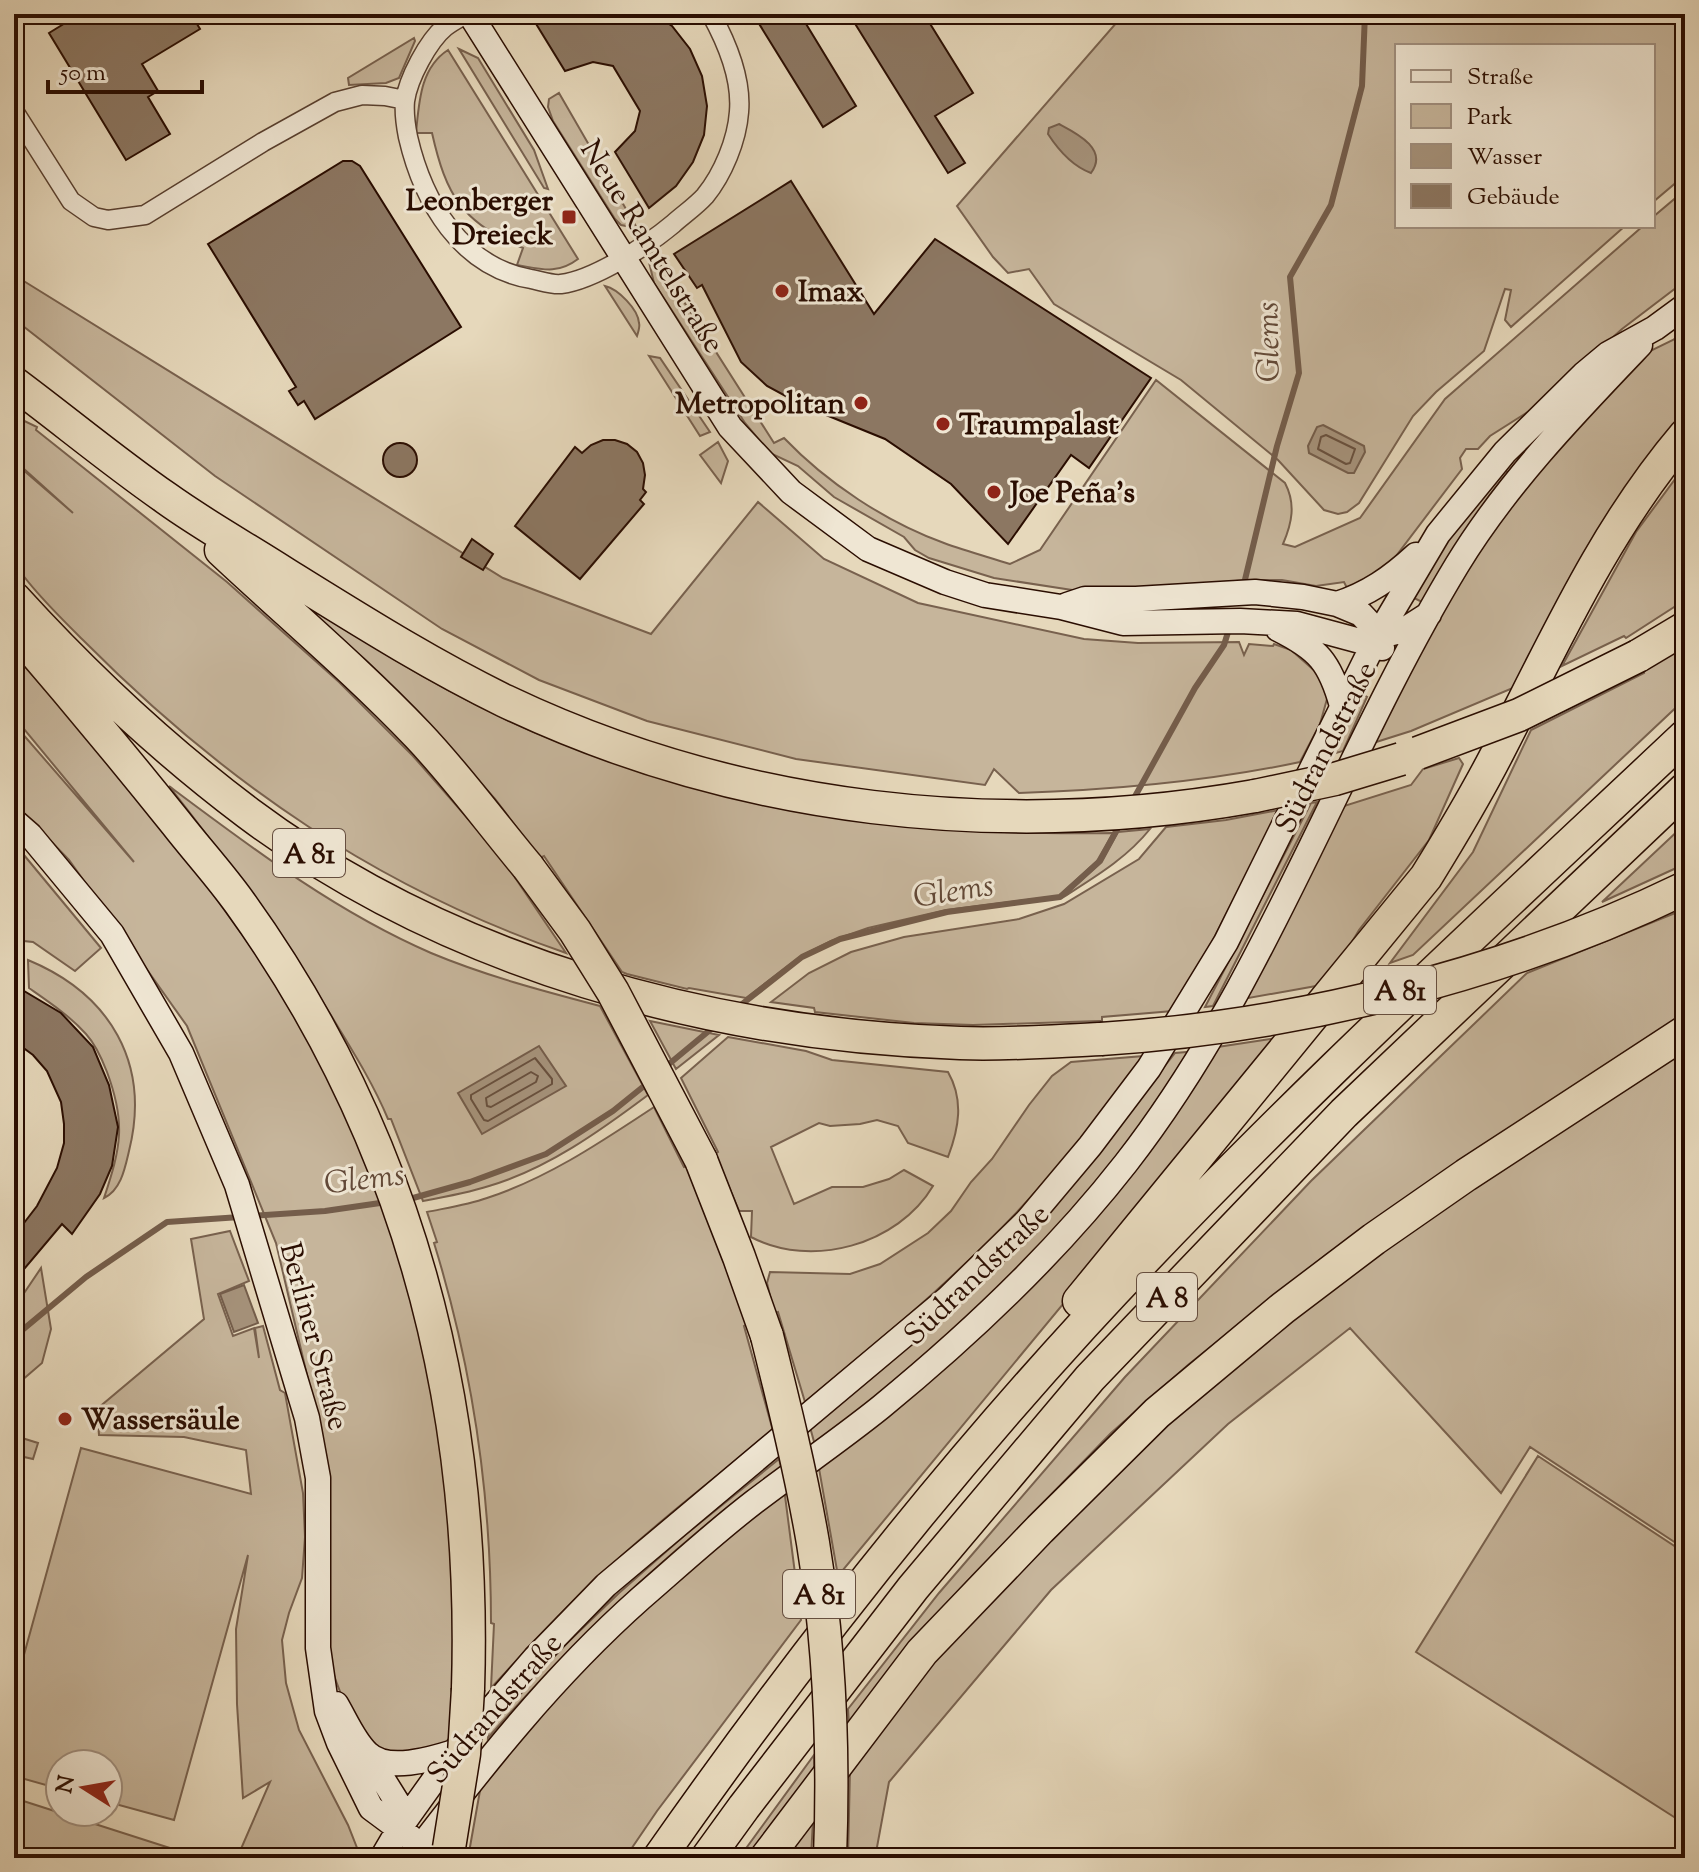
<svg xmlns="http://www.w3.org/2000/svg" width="1699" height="1872" font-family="'Sorts Mill Goudy',serif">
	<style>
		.green { fill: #c6b59b; stroke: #78614e; stroke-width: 2 }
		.water { fill: #a6937c; stroke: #745d4b; stroke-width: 2 }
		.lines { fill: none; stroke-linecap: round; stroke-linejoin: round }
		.shore { stroke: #68503e; stroke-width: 2 }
		.stream { stroke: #745d4b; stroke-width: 6 }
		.building { fill: #8c7762; stroke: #2a0d01; stroke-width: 2 }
		.minor-casing { stroke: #594030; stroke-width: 21 }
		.secondary-casing { stroke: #2a0d01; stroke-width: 27 }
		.motorway-casing { stroke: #2a0d01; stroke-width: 35 }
		.minor { stroke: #efe6d3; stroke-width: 18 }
		.secondary { stroke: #efe6d3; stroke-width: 24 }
		.motorway { stroke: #e6d8bb; stroke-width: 32 }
		.motorway-bridge-casing { stroke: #2a0d01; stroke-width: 35; stroke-linecap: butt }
		.motorway-bridge { stroke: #e6d8bb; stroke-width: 32 }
		.poi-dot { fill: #8f2418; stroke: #efe6d3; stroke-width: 3 }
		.labels { text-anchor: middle; stroke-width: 6; stroke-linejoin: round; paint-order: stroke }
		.shield { fill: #efe6d3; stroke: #654e40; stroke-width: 2 }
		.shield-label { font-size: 28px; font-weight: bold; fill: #2a0d01 }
		.poi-label { font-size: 30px; font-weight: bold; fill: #2a0d01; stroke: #efe6d3; text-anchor: start }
		.street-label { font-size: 30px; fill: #2a0d01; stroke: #efe6d3 }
		.water-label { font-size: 32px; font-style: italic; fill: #624938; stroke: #efe6d3 }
	</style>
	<rect width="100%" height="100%" fill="#e6d8bb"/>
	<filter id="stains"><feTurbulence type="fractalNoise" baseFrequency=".0025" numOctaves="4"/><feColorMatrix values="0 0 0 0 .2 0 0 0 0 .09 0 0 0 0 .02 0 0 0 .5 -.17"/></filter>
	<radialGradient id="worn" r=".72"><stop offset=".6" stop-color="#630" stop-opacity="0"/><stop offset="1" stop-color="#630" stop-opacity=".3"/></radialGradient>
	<path class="green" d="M1124,14H1685V175L1653,202V46H1397V226H1625L1511,327L1505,320L1511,290L1505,289L1484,351L1436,392L1413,416L1359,503L1347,512L1338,514L1324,510L1278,460L1181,380L1054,304L1029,269L1008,273L993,257L957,206Z
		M414,38L415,41L399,78L386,83L349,85L348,78Z
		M459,49L478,58L534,150L548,189L544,188Z
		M448,50L578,259C557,275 541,269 517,265L523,248C462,223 446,195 432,133H416C419,103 420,68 448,50Z
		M559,93L637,228L621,225L615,219L553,121L548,107L549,99Z
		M1685,190V281L1622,329L1534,408L1490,436L1478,449H1466L1460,458L1462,469L1393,560L1378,574L1347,588L1344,582L1316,586L1282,580H1249L1085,592L994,578L929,558L915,550L904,537L834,497L798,466L770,453L745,423L654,283L649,262L653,253L774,443L784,438C827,483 886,522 944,543C966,551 988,557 1010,564L1040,550L1156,380L1285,483C1296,504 1292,523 1283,544L1295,547L1360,518L1445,399L1643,226H1653V217Z
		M14,275L503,578L651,634L758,502L824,559L918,603L1084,639L1138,643L1239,642L1244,655L1249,644L1273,646L1274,644L1291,650L1315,671L1318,670L1328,693L1327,699L1320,724L1300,762C1206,782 1114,790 1019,793L994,769L985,785L796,759L647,721L539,680L442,629L215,476L14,319Z
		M605,286C618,289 638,309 639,323C640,326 638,333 637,336Z
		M1685,331V424L1520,685L1411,731L1373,743L1434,618L1523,481L1648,352L1673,340Z
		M649,356L660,358L710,432L700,436Z
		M14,416L37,427L36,430L227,582L339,682L413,756L499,854L566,953C378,888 225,783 85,642C69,626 20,579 14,560C12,553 14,542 14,535C14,511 14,486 14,462L73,513L14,460Z
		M718,442L728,461L721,483L700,455Z
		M1685,461V600L1626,638L1624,636L1562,666L1636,532L1681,471L1679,468Z
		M1504,469L1511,475L1422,602L1412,597L1442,548Z
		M281,587C353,635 426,682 505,719C580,755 660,777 741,795C774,803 807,812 841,818C931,832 1022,834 1113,833L1097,861L1059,896L946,910L868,928L831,941L801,956L746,998L689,988L687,989L627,974L622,972L544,856L540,858L495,799L443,741Z
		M1685,645V699L1413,955L1390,963L1473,852L1531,730L1644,673L1643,670Z
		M14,654L161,822L293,1005L341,1090L416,1295L459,1552L452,1743C434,1747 413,1754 395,1754C362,1755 339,1692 331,1666L314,1405L276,1243L187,1026L69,860L14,803V724L134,862L14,717Z
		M1360,693L1367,697L1343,751L1329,755Z
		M1459,758L1463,764L1429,840L1359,930L1327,984L1243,999L1344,806L1411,785L1423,769Z
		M169,786C252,848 336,912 431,953C486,976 543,991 600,1006L648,1095C600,1131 547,1169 489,1186C467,1193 445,1197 423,1201L391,1119H388C373,1083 352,1050 332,1017C283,936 228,861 169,786Z
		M1317,802L1213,1006L1205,1007L1311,803Z
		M1279,810L1210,946L1173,1011L1102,1017V1021H1099L973,1025L914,1023L815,1012L814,1008L771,1002L809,973L851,952L904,937L1019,919L1064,904L1139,859L1166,827L1226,820Z
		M1685,824V864L1602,902Z
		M1150,829C1126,859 1093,878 1062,898L1101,862L1118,832Z
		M14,843L101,948L75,971L33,942L14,940Z
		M1685,909V1018L1444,1173L1327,1254L1188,1365L1111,1433L972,1576L922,1630L849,1725L848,1709L939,1593L1125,1377L1311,1181L1527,973Z
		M28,960C110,994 151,1063 129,1151C125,1168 121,1190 104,1198C121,1147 126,1123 107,1072C102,1059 96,1045 86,1034C70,1016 49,1002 29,988Z
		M650,1021L719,1035L676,1069Z
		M728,1037L806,1051L832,1060L948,1072C964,1100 959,1128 948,1157L908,1143L898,1126L877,1120L860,1124L830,1126L819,1123L771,1147L794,1204L832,1187H863L889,1179L904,1170L933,1186C898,1245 811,1269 751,1237L752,1211H739L715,1154L718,1152L681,1078Z
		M1284,1037L838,1576L818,1463L982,1325L1211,1048Z
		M1685,1046V1549L1530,1447L1501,1493L1350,1328L1228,1424L1051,1590L889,1782L875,1858H848L850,1770L938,1657L1158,1428L1379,1251Z
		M1199,1051L1052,1239L963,1327L816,1449L810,1427L1062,1197L1175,1053Z
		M1144,1056C1110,1101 1076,1147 1038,1189C968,1268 886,1335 805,1402L778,1312L774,1313L767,1283L770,1272L850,1274L880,1264L928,1233L951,1211L971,1182L992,1159L1029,1105L1052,1076L1071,1062Z
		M654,1107L684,1167L688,1166L748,1324L744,1326L773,1431C712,1480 650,1528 593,1582C557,1616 524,1652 491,1688L494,1624L491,1623C491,1494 472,1366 434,1243L437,1242L427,1212C446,1208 467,1205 487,1198C548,1178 601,1142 654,1107Z
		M230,1231L249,1281L218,1294L233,1336L254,1328L259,1358L255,1328L263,1326L280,1390L285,1393L303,1493L305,1537L302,1578L289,1613L282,1640L286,1683L299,1730L348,1825L361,1858H237L270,1782L243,1798L237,1704L236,1629L248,1555L174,1820L108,1802V1764H60V1789L14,1776V1691L81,1448L251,1494L246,1450L184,1437L99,1435L97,1409L204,1319L191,1239Z
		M41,1268L51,1329L42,1363L14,1387V1308Z
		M22,1438L38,1443L33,1459L24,1457L14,1489V1449Z
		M1538,1456L1685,1553V1824L1416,1652Z
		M779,1459L782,1471C742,1493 709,1522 674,1552C607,1610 546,1671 488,1738L489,1725L566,1644L619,1593L685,1535Z
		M784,1488L801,1620L657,1811L625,1858H468L481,1785L528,1725L643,1609Z
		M814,1755V1771L749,1858H739Z
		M14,1798L201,1858H14Z
		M813,1820L811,1858H785Z"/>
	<path class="water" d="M1059,124C1076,133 1109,149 1091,173C1072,166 1059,151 1048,134L1049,128Z
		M1323,425L1364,446L1365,452L1354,473H1348L1309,453L1308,446L1317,427Z
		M539,1046L566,1086L482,1134L458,1093Z
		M244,1285L258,1323L234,1332L220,1294Z"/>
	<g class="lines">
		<path class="shore" d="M1326,435L1355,449L1350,463L1346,464L1318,449L1321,437Z
			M535,1058L552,1079V1084L488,1121L484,1120L471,1099V1095Z
			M531,1072L538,1076L536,1082L491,1107L487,1106L486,1098Z"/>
		<path class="stream" d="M1243,588L1277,446L1299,373L1290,277L1331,205L1362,86L1365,14
			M1133,800L1195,688L1224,645L1229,629
			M737,1008L802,957L840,939L947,912L1060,897L1100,861L1120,824
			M663,1069L716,1025
			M406,1200L470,1182L546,1154L613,1111L649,1082
			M251,1216L325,1211L387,1202
			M14,1337L86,1277L167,1222L240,1217"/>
	</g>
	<path class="building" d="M80,14H191L200,29L142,64L158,91L148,97L170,134L126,160L49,33Z
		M530,14H654L672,26L690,49L702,76L707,106L704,135L693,162L676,186L649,208L615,152L635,131L640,111L613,66L593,62L565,71Z
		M753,14H800L856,106L823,127Z
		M849,14H924L973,93L935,116L965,163L948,173Z
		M343,161H352L360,166L461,327L315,419L304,401L298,405L289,391L296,387L208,244Z
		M791,181L874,314L935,239L1151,378L1089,468L1071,455L1008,544L951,484L885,439L804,406L767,386L741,362L702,285L697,288L674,254Z
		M603,440H615L627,444L637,452L643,463L645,475L643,489L646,492L640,500L644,504L580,579L515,526L575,447L582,453L591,445Z
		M383 460a17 17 0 1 1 34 0a17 17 0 1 1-34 0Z
		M472,539L493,554L483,570L461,557Z
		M14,985L61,1013L93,1047L109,1085L118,1127L112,1166L100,1194L72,1234L62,1224L14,1281V1236L37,1206L57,1168L64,1143V1124L61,1102L47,1071L33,1055L14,1041Z"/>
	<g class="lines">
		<defs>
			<path id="minor" d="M466,14C459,18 451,22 445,27C428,41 408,79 405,101C404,112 406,127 408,137C423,202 461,267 531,279C541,281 552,285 561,284C594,280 648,245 673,224C683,215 696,206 705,196C723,174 737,140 739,112C742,78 727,43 711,14
				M14,25L17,14
				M14,111L71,201L94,217L108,220L145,215L263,142L335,102L362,95L385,96L405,100"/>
			<path id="secondary" d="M470,14L730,427L791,492L868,549L945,582L985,595L1061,607L1123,623L1240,621L1297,624L1360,641L1404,630L1429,614
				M1337,604C1368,594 1391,578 1416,555
				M1067,605L1085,599H1136L1255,592L1303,597L1337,604L1361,614L1375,629L1382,648
				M1278,629C1318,649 1330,662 1342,706
				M14,821L30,835L112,934L181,1053L237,1185L307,1418L318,1478V1648L327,1711L339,1743L371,1808L410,1837
				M336,1704C345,1719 354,1741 367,1753C387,1773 432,1759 454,1752
				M367,1754L397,1802L399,1829
				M382,1858L399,1829L454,1752L535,1658L606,1585L947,1299L1027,1221L1090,1146L1149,1068L1226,942L1377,637L1438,534L1505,452L1584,374L1608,354L1655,328L1685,306
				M412,1858C483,1765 553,1676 641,1598C678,1566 715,1532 754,1502C796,1470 840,1440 881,1407C970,1334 1055,1254 1126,1163C1267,982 1339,760 1457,565C1507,483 1574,414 1640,345"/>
			<path id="motorway" d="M14,383C65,421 114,462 166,498C205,526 247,549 287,575C358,619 429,664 505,701C738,812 1002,841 1255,796
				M221,550C287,612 356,670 418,735C458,777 491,823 528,867
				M14,598C86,677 163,749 248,813C450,964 711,1035 960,1043C1007,1045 1054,1041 1101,1039
				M14,628C69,692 123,757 176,823C197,850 220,875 240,903C409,1138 477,1402 468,1689
				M1638,656L1685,628
				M701,1160L739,1257L767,1336
				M1079,1301L1426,877C1452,835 1477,793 1499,750C1555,641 1605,529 1685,435
				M659,1858C788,1674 931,1491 1083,1325C1273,1118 1481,928 1685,736
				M707,1858L744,1807L913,1588L1090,1378L1344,1113L1685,789
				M766,1858L922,1652L1040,1529L1157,1413L1283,1308L1374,1239L1466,1175L1685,1032"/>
		</defs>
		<use href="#minor" class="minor-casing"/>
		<use href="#secondary" class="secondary-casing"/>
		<use href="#motorway" class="motorway-casing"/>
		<use href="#minor" class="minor"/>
		<use href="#secondary" class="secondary"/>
		<use href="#motorway" class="motorway"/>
		<defs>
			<path id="motorway-bridge" d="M1418,753L1519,715L1638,656
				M1255,796L1335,779L1401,759
				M528,867L575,931L613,992L701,1160
				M1101,1039C1299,1026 1506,975 1685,888
				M767,1336C784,1404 801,1473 813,1543C830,1647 834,1753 830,1858
				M449,1848L464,1754L468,1689"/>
		</defs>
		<use href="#motorway-bridge" class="motorway-bridge-casing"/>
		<use href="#motorway-bridge" class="motorway-bridge"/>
	</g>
	<g class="poi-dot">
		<rect x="561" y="209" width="16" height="16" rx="4"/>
		<circle cx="782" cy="291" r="8"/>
		<circle cx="861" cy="403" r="8"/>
		<circle cx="943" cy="424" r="8"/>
		<circle cx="994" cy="492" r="8"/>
		<circle cx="65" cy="1419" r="8"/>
	</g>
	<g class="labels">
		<g class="shield">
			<rect x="273" y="829" width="72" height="48" rx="6"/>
			<rect x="1364" y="966" width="72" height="48" rx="6"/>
			<rect x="1137" y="1273" width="60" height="48" rx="6"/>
			<rect x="783" y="1570" width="72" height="48" rx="6"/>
		</g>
		<g class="shield-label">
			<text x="309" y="863">A 81</text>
			<text x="1400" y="1000">A 81</text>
			<text x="1167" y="1307">A 8</text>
			<text x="819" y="1604">A 81</text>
		</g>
		<g class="poi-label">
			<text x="553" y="210" text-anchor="end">Leonberger<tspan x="553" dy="34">Dreieck</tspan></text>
			<text x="798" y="301">Imax</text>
			<text x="845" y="413" text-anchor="end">Metropolitan</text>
			<text x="959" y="434">Traumpalast</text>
			<text x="1010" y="502">Joe Peña’s</text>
			<text x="81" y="1429">Wassersäule</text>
		</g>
		<g class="street-label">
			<text transform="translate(653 246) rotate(58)" y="10">Neue Ramtelstraße</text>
			<text transform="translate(1325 747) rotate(-63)" y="10">Südrandstraße</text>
			<text transform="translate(976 1274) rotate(-44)" y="10">Südrandstraße</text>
			<text transform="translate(315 1336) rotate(75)" y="10">Berliner Straße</text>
			<text transform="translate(494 1708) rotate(-49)" y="10">Südrandstraße</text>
		</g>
		<g class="water-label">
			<text transform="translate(1267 342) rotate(-91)" y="11">Glems</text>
			<text transform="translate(953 890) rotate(-9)" y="11">Glems</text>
			<text transform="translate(364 1178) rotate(-7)" y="11">Glems</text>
		</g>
	</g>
	<rect width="1699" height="1872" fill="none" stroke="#e6d8bb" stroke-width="48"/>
	<rect x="16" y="16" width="1667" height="1840" fill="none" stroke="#2a0d01" stroke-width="4"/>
	<rect x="24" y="24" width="1651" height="1824" fill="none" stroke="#2a0d01" stroke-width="2"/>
	<rect x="1395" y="44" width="260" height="184" fill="#efe6d3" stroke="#a08f7f" stroke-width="2"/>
	<rect x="1411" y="70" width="40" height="12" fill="#efe6d3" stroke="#a08f7f" stroke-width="2"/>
	<text x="1467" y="84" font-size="24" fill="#2a0d01">Straße</text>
	<rect x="1411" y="104" width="40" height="24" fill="#c6b59b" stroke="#a08f7f" stroke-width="2"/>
	<text x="1467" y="124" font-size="24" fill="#2a0d01">Park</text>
	<rect x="1411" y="144" width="40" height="24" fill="#a6937c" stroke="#a08f7f" stroke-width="2"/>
	<text x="1467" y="164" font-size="24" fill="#2a0d01">Wasser</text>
	<rect x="1411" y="184" width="40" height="24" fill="#8c7762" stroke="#a08f7f" stroke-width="2"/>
	<text x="1467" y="204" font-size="24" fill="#2a0d01">Gebäude</text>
	<g transform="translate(84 1788) rotate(281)"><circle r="38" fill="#efe6d3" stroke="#a08f7f" stroke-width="2"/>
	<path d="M0-6L14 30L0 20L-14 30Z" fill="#8f2418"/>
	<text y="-12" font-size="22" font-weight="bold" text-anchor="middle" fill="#2a0d01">N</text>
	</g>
	<path d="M48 80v12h154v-12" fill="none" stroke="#2a0d01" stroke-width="4"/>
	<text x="60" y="80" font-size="24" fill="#2a0d01" stroke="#efe6d3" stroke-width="6" paint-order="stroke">50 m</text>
	<rect width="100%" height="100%" filter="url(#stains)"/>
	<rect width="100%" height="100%" fill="url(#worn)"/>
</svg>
